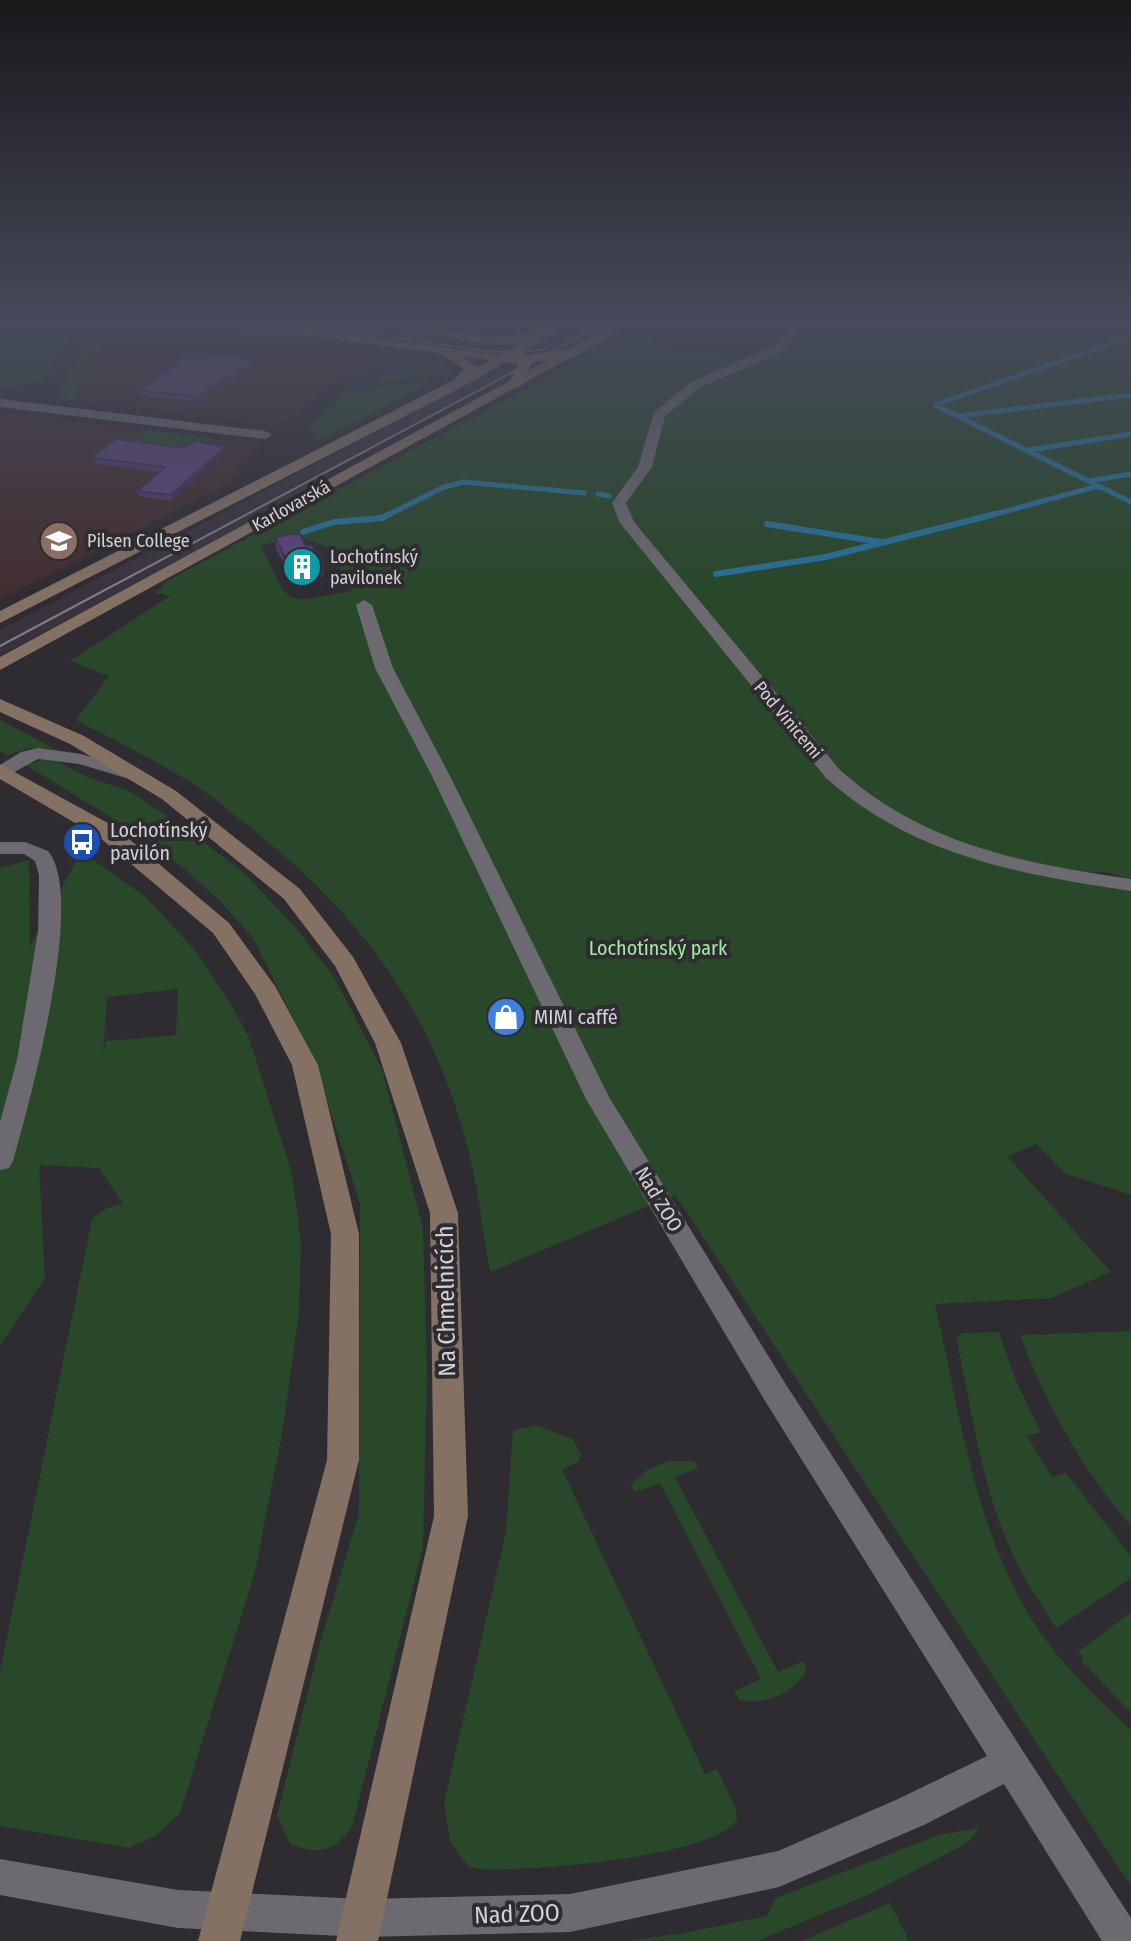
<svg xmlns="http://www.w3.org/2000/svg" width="1131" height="1941" font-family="'Fira Sans Condensed',sans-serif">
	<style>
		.built { fill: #39333e }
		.education { fill: #422e30 }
		.green { fill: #284829; fill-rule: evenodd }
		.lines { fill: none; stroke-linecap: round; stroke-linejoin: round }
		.stream-far1 { stroke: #267299; stroke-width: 5 }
		.stream { stroke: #267299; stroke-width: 6 }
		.street { fill: #6d6970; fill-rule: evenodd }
		.secondary { fill: #847164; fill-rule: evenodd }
		.primary { fill: #9b7a58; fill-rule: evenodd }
		.tram { stroke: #827f84; stroke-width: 2 }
		.wall { fill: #4e3a6a }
		.shaded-wall { fill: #402f56 }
		.building { fill: #5b437b; stroke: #402f56; stroke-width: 2 }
		.labels { text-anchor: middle; stroke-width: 8; stroke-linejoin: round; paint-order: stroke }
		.far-street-label { font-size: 18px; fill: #d3d1d5; stroke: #2e2b31 }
		.far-poi-label { font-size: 18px; fill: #d3d1d5; stroke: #2e2b31; text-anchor: start }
		.poi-label { font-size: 20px; fill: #d3d1d5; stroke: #2e2b31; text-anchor: start }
		.park-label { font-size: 20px; fill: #a0eba2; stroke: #2e2b31 }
		.street-label { font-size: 20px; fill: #d3d1d5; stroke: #2e2b31 }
		.near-street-label { font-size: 24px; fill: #d3d1d5; stroke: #2e2b31 }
	</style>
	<rect width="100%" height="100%" fill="#2e2b31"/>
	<path class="built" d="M281,324H350L510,350L499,355L371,333Z
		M580,324H606L558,350L543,343Z
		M498,372L511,375L321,477L327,480L0,656V630L482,376L488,378Z"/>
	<path class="education" d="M116,328L166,329L327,344L367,357L380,365L330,384L293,419L267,424L72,400L109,330Z
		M0,412L255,443L261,446L238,468L243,471L229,483L0,600Z"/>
	<path class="green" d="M804,324H1131V879L1105,872L1079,873L1131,885V1195L1064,1173L1037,1144L1007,1156L1111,1272L1051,1298L935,1304C961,1418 978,1558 1055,1652C1078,1680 1105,1705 1131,1730V1886L675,1195L490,1272C484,1238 480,1204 473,1170C440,1022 369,922 251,828C233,815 217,799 198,787C160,762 117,742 76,720L109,676L70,661L170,596L155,593L167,581L543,380L635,328L651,334L654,343L683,350L766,355L778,349L785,350ZM298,537L328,547L352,591C283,603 291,610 261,545Z
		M0,325L65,329L72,332L48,377L0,390Z
		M92,329H110L72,400L58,398Z
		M436,364L450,368L449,373L367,384L390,373Z
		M427,381L430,383L318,442L307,428L346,391Z
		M150,430L206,437V440L185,453L125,445Z
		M0,720L4,722L57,750L29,748L7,755L0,751Z
		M42,760L59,762L89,778L128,790L184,827L242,871L295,927L334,977L382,1069L423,1228L427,1365L423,1547L352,1827C333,1852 319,1855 290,1844L277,1816L321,1640L359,1513L360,1204L314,1060L253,938L219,900L181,866L140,835L26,765Z
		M68,842L147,898L199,955L234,1010L249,1038L292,1174L301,1243L299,1313L282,1434L255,1572L180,1813L157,1835L129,1848L0,1826V1672L92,1219L107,1208L123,1204L99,1168L39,1165L45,1278L0,1345V868L29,860L30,946L76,861L63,850ZM178,989L176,1035L106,1041L103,1054L107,997Z
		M1131,1331V1526C1082,1469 1046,1405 1020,1335Z
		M999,1332L1016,1381L1041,1432L1027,1436L1052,1477L1066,1473L1131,1556V1578L1057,1628C1050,1621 1046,1611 1040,1602C986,1525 975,1427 956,1337H961L960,1333Z
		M536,1425L573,1439L581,1454L578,1462L562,1469L705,1774L717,1769L736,1809L737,1820C713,1858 516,1874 470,1868L451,1844L444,1803L506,1532L513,1430Z
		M669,1461H694L698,1468L675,1477L778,1672L803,1661L807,1670C791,1695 769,1704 739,1700L734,1691L761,1679L660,1483L635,1492L631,1485L648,1469Z
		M1131,1612V1713L1081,1660L1083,1658L1078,1652Z
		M979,1828L969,1842L870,1894L757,1941H628L684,1933L767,1916L776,1898L939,1835Z
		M890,1903L909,1941H801Z"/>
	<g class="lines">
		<path class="stream-far1" d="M1131,336L935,405L1131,502
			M957,416L1131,395
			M1029,450L1131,434
			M1089,481L1131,474
			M598,494L609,496
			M386,516L444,487L464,482L584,493
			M988,516L1098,486"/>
		<path class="stream" d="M767,524L881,542
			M303,532L334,522L382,518L390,514
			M716,574L826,557L995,514"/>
		<path class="street" d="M790,324H802L782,352L699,388L665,416L652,467L626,503L634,522L840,770C924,845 1022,863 1131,879V891C1019,874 913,856 826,778L620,523L612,503L638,467L654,412L691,382L774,346Z
			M0,399L265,431L272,435L265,439L0,407Z
			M364,600L372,605L393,668L450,776L609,1097L785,1383L1131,1918V1941H1102L1004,1784L924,1825L779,1887L570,1932L363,1937L178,1928L0,1895V1859L178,1890L363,1899L570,1894L778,1851L898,1799L987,1756L765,1401L586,1099L432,776L375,668L356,605Z
			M38,748L81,754L143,771L145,775L136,781L79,764L38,759L0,780V765L21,752Z
			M0,842H25L48,851C87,897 29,1104 13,1161L9,1168L0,1170V1122L17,1060L38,931L39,875L35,861L24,854H0Z"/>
		<path class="secondary" d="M548,328L553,329V335L464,386L0,623V611L454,380L464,369L443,356V350H453L478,367Z
			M565,351L577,354L0,670V657Z
			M0,699L84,736L176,791L300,889L353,957L401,1043L458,1213L468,1516L378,1941H336L434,1516L430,1213L375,1043L335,966L284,899L162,799L70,744L0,712Z
			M0,764L115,827L229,923L275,986L318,1065L359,1234V1460L240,1941H198L327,1460L331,1234L292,1065L255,994L213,933L99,837L0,779Z"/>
		<path class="primary" d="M197,324L320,329L510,357H514L509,351L516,347L527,355L567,350L615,324H631L575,357L532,362L523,384L516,388L509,384L518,364L320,337L203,328Z
			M385,324C422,324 458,335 496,335C522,336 544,324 569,324C530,355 466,342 421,333C409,331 394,331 385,324Z"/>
		<path class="tram" d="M308,324L490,352L545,350
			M0,646L603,324"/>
	</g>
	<path class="wall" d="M257,364L235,382H229L198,402L140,395L139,390Z
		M184,448L226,452L172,501L138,496L137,491L159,472L93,463L92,458Z
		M275,537L324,576L293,581L276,549Z"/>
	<path class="shaded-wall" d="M256,359L257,364L235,382L234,377Z
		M228,377L229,382L198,402V397Z
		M225,447L226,452L172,501L171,495Z
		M323,565L324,576L293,581L291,570Z"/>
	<path class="building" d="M192,352L256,359L234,377H228L198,397L139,390Z
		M116,439L184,448L195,441L225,447L171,495L137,491L165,467L92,458Z
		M299,533L306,546H312L323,565L291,570L275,537Z"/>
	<linearGradient id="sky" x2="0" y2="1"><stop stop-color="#19181b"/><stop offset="0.54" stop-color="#464a5a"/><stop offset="1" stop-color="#464a5a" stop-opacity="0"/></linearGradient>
	<rect width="1131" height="596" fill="url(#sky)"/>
	<defs>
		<symbol id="university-disc" viewBox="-11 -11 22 22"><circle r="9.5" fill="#8d6e63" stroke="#2e2b31"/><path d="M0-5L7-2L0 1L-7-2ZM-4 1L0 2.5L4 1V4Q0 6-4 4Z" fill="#fff"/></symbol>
		<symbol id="building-disc" viewBox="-11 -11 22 22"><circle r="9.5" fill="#0f9aa8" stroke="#2e2b31"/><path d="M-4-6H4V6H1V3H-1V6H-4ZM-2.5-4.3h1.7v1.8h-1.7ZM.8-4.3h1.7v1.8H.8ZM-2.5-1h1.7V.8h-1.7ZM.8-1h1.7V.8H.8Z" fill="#fff"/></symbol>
		<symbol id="bus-disc" viewBox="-11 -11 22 22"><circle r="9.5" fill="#1a4fb4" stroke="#2e2b31"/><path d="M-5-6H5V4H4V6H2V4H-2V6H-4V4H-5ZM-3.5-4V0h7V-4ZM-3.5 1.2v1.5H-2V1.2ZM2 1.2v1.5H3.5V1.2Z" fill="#fff"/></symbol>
		<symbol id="shop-disc" viewBox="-11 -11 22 22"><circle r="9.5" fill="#3f7fe0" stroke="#2e2b31"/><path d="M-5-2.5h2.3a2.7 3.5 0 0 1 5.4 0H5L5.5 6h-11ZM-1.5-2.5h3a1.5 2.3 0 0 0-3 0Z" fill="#fff"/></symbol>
	</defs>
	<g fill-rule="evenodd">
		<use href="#university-disc" x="37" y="519" width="44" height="44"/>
		<use href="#building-disc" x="280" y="545" width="44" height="44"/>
		<use href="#bus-disc" x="60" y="820" width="44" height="44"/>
		<use href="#shop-disc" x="484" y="995" width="44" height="44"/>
	</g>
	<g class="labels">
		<g class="far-street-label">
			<text transform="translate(291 506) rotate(-29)" y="6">Karlovarská</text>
			<text transform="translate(788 720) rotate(50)" y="6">Pod Vinicemi</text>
		</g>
		<g class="far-poi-label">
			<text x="87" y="547">Pilsen College</text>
			<text x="330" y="563">Lochotínský<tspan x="330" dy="21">pavilonek</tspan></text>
		</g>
		<g class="poi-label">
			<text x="110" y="837">Lochotínský<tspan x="110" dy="23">pavilón</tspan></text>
			<text x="534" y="1024">MIMI caffé</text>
		</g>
		<g class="park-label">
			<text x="658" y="955">Lochotínský park</text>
		</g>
		<g class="street-label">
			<text transform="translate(659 1199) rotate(59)" y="7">Nad ZOO</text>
		</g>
		<g class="near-street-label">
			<text transform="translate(446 1301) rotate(-91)" y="8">Na Chmelnicích</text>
			<text transform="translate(517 1914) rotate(-2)" y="8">Nad ZOO</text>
		</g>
	</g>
</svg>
